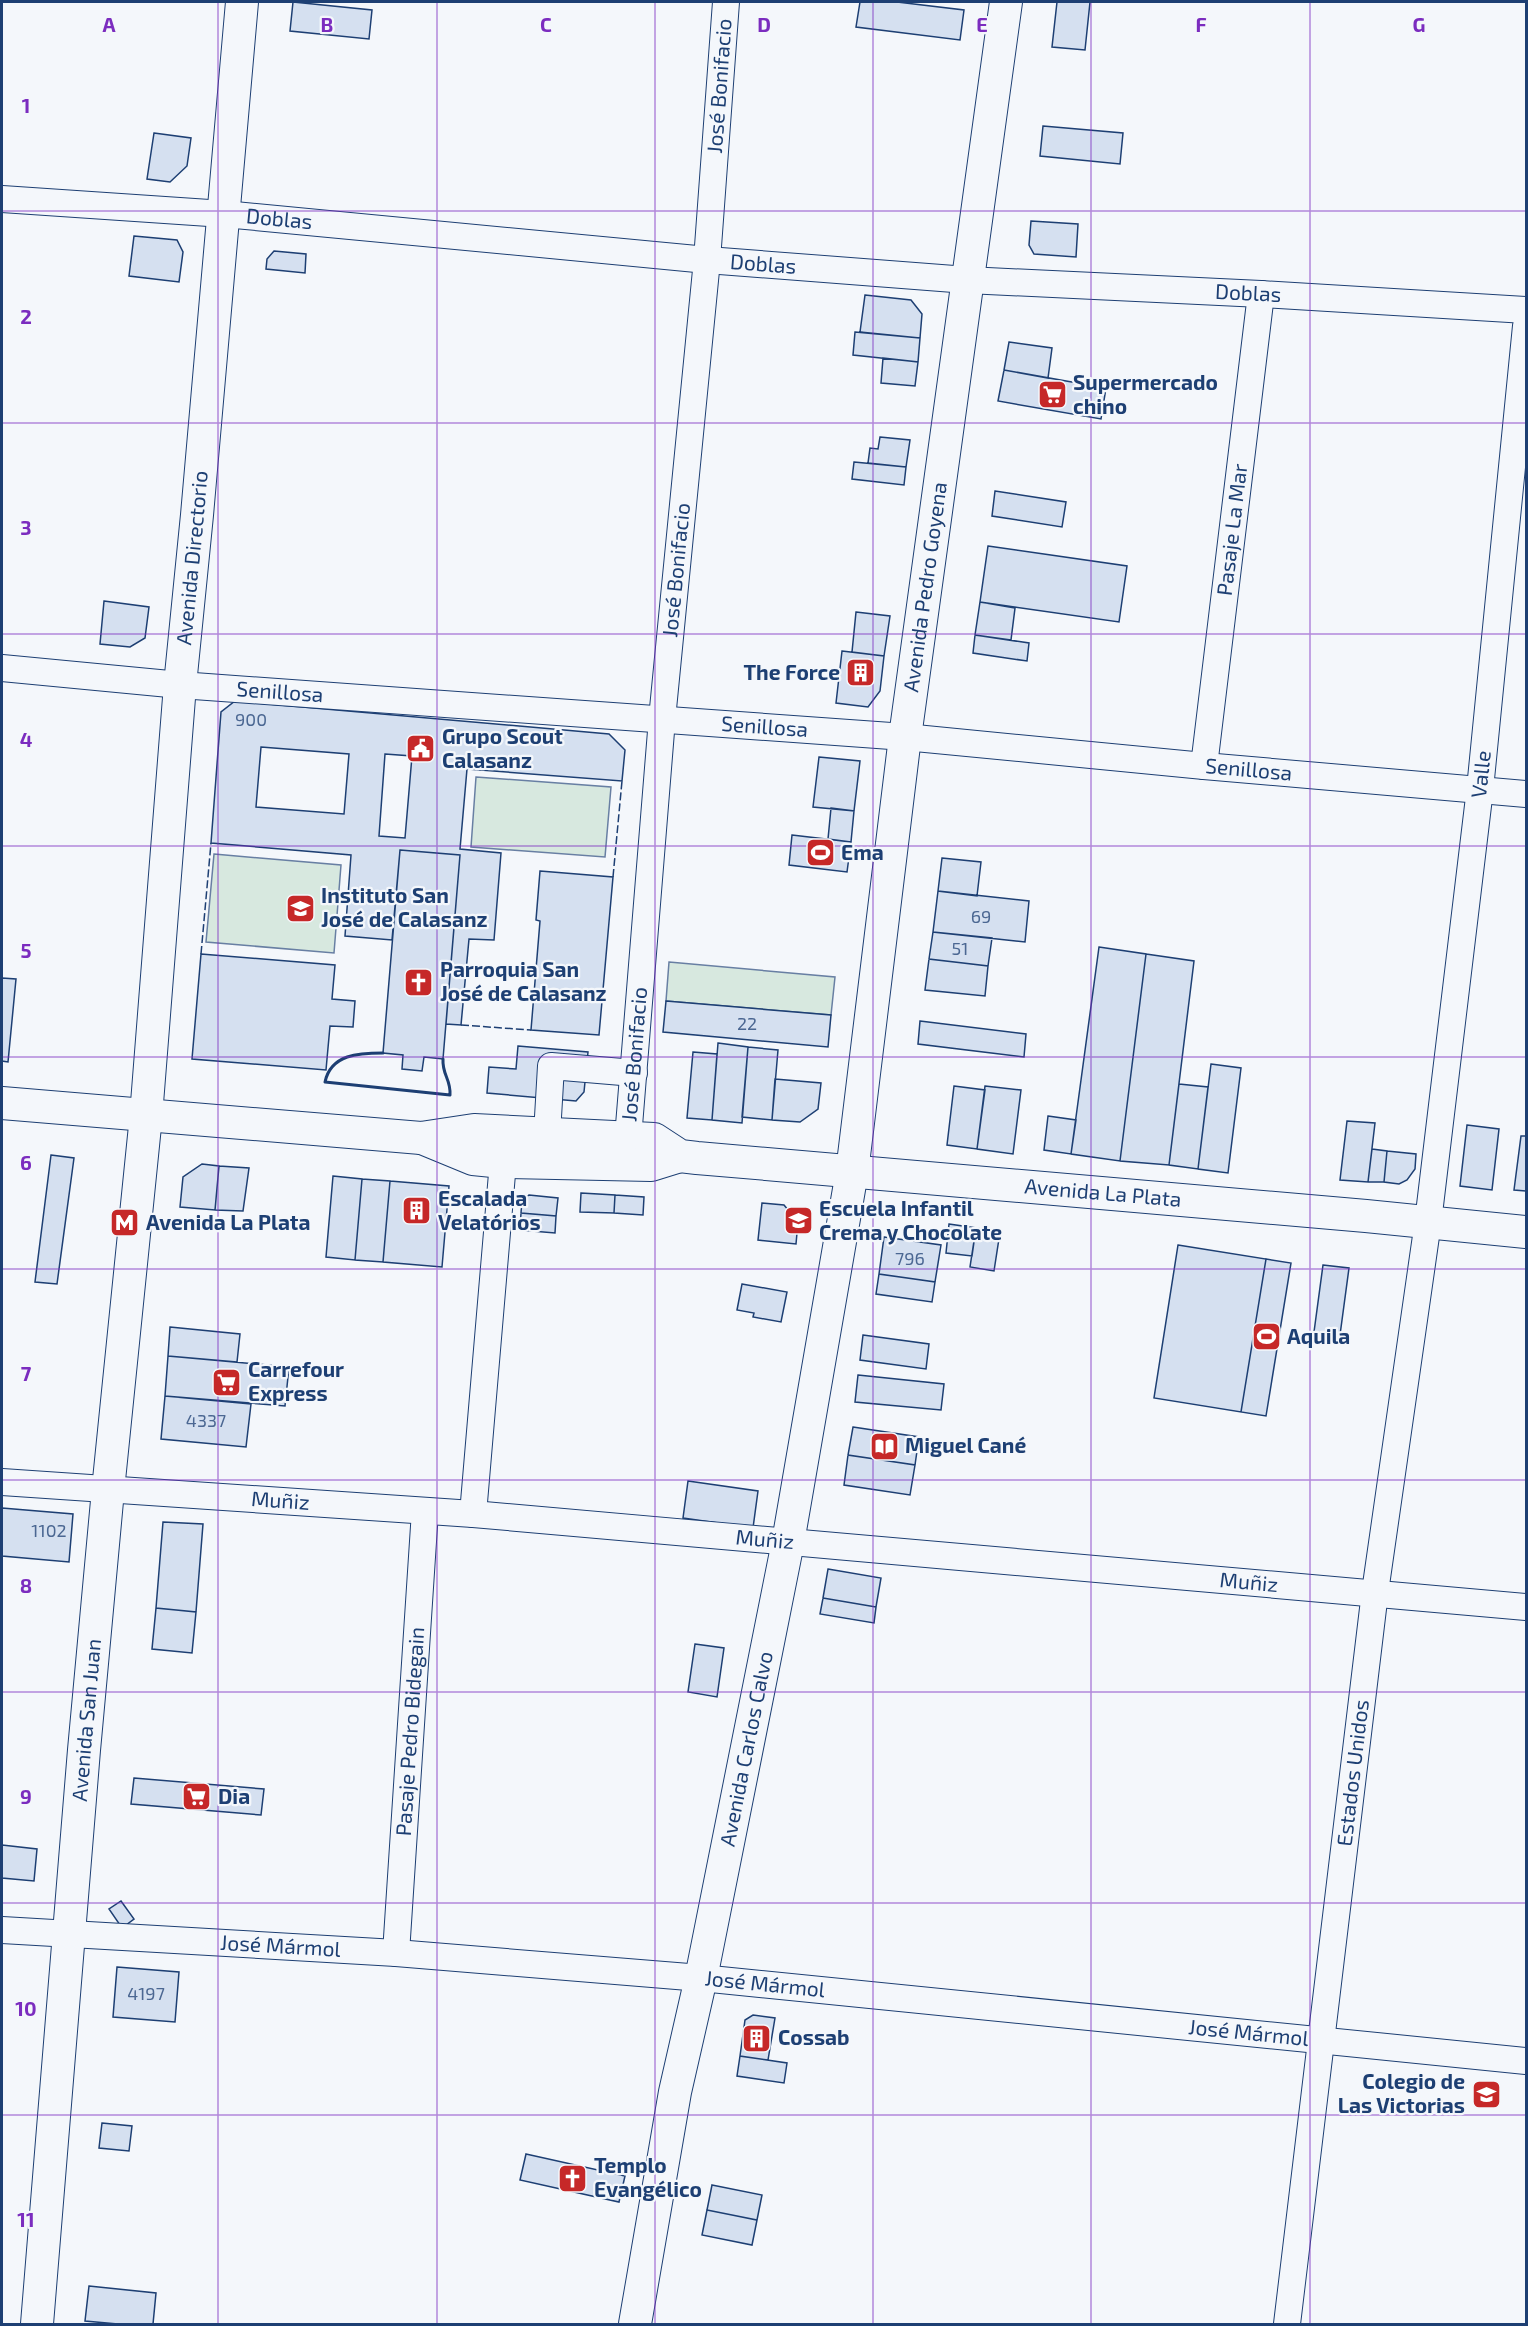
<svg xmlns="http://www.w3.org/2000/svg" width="1528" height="2326" font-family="'Exo 2',sans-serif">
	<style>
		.green { fill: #d7e8df; stroke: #687fa3; stroke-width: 1.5 }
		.building { fill: #d5e0f0; stroke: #1d3f73; stroke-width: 1.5; fill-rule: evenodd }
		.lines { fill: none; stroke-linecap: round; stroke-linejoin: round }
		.minor-casing { stroke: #1d3f73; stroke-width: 28 }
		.major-casing { stroke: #1d3f73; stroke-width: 34 }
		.minor { stroke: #f4f7fb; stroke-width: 26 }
		.major { stroke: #f4f7fb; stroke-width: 32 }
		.fence { stroke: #1d3f73; stroke-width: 1.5; stroke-dasharray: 8 3; stroke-linecap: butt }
		.wall { stroke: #1d3f73; stroke-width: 3 }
		.grid { fill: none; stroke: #7b2cbf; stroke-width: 1.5; stroke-opacity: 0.55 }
		.labels { text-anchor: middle; stroke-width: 4.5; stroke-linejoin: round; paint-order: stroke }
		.number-label { font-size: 18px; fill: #4b6792 }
		.street-label { font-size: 21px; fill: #1d3f73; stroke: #f4f7fb }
		.poi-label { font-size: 21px; font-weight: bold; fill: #1d3f73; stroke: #f4f7fb; text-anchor: start }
		.grid-label { font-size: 20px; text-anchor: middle; font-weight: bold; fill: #7b2cbf; stroke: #f4f7fb; stroke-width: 4.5; stroke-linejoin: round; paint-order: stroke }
	</style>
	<rect width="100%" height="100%" fill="#f4f7fb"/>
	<path class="green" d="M476,777L611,787L605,857L471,847Z
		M214,854L341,865L334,953L206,942Z
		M669,962L835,977L831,1015L666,1001Z"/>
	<path class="building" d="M293,2L372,10L369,39L290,31Z
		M860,2H897L964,10L960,40L856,27Z
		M1057,2H1090L1085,50L1052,47Z
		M1043,126L1123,133L1120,164L1040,156Z
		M154,133L191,138L187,166L170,182L147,179Z
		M1031,221L1078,224L1076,257L1034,254L1029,245Z
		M134,236L177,240L183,252L179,282L129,276Z
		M274,251L306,254L305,273L266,269L267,259Z
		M865,295L911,300L922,314L920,338L860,332Z
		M855,332L920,338L918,362L853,355Z
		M1009,342L1052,348L1048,378L1004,370Z
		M883,358L918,362L915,386L881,383Z
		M1004,370L1106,388L1101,419L998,401Z
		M880,437L910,440L906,467L868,463L870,448L878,449Z
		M854,462L906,467L904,485L852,479Z
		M995,491L1066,502L1062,527L992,516Z
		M988,546L1127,566L1119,622L980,602Z
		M104,601L149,607L145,638L130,647L100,644Z
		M980,602L1015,608L1011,640L975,635Z
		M856,612L890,616L884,656L852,652Z
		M975,635L1029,643L1027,661L973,653Z
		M842,651L884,656L880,691L868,707L836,703Z
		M235,701L609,734L625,750L622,781L467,769L460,849L501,853L494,940L469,939L461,1025L446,1024L460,855L400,850L392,940L345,936L351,855L211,843L221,712ZM261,747L349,754L344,814L256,807ZM385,754L412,756L405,838L379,836Z
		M819,757L860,761L854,811L813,807Z
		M831,808L854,811L851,842L828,839Z
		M792,835L851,842L847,872L789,865Z
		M400,850L460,855L443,1059L424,1057L422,1071L402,1069L403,1055L383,1053Z
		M942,858L981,862L977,896L938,891Z
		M540,871L613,877L599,1035L531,1030L540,921L536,920Z
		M938,891L1029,901L1025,942L933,932Z
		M933,932L992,938L988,966L929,959Z
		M1099,947L1146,954L1120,1161L1071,1154Z
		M201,954L335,965L332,999L355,1001L353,1027L330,1026L326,1070L192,1059Z
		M1146,954L1194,961L1169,1165L1120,1161Z
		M929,959L988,966L985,996L925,990Z
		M2,978L16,979L8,1062L2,1061Z
		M666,1001L831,1015L828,1047L663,1032Z
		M920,1021L1026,1034L1024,1057L918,1044Z
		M718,1043L748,1047L742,1123L712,1120Z
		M518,1046L588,1052L584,1092L576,1101L487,1093L489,1067L516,1069Z
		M748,1047L778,1050L772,1120L742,1117Z
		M693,1052L717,1054L712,1120L687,1118Z
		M1211,1064L1241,1068L1228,1173L1198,1169Z
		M775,1079L821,1083L818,1109L800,1122L772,1120Z
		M1179,1084L1208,1087L1198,1169L1169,1165Z
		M954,1086L985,1090L977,1149L947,1145Z
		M985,1086L1021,1090L1013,1154L977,1149Z
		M1048,1116L1076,1120L1071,1154L1044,1150Z
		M1347,1121L1375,1123L1368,1182L1340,1180Z
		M1467,1125L1499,1129L1492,1190L1460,1186Z
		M1521,1136H1526V1191L1514,1190Z
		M1372,1149L1387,1151L1384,1182H1368Z
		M1387,1151L1416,1154L1415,1169L1407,1180L1399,1184L1384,1182Z
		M51,1155L74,1158L57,1284L35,1282Z
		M202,1164L219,1166L215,1210L180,1207L183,1177Z
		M219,1166L249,1168L243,1211L215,1210Z
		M333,1176L362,1179L355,1260L326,1257Z
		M362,1179L390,1181L383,1262L355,1260Z
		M390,1181L449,1186L442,1267L383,1262Z
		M581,1193L615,1195L614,1213L580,1212Z
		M529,1195L558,1198L556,1216L521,1213L522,1200Z
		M615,1195L644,1197L643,1215L614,1213Z
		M762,1203L784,1205L798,1222L796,1244L758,1240Z
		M521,1213L556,1216L555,1233L520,1230Z
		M949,1224L976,1228L972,1256L946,1253Z
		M976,1228L1000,1232L994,1271L970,1267Z
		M884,1237L941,1245L935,1282L879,1274Z
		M1178,1245L1266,1259L1241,1412L1154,1398Z
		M1266,1259L1291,1263L1266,1416L1241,1412Z
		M1323,1265L1349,1268L1340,1335L1314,1332Z
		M879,1274L935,1282L932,1302L876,1294Z
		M742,1284L787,1292L781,1322L753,1317L754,1313L737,1310Z
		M170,1327L240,1334L237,1362L168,1356Z
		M863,1335L929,1344L926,1369L860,1360Z
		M168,1356L289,1367L285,1406L165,1396Z
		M858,1375L944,1384L941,1410L855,1402Z
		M165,1396L251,1404L246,1447L161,1439Z
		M853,1427L919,1437L915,1465L848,1455Z
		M848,1455L915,1465L910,1495L844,1485Z
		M688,1481L758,1491L753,1528L683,1518Z
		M2,1508L73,1514L69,1562L2,1556Z
		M163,1522L203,1524L196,1612L156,1608Z
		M828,1569L881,1578L876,1607L823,1598Z
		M823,1598L876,1607L874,1623L820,1614Z
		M156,1608L196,1612L192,1653L152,1649Z
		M695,1644L724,1648L717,1697L688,1692Z
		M134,1778L264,1789L261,1815L131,1804Z
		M2,1845L37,1849L34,1881L2,1878Z
		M121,1901L134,1919L122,1928L109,1909Z
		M117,1967L179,1972L175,2022L113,2017Z
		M753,2015L775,2018L768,2060L740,2056L745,2020Z
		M740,2056L787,2063L784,2083L737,2076Z
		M102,2123L132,2126L129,2151L99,2148Z
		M526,2154L625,2176L619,2202L520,2180Z
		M712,2185L762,2195L757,2220L707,2210Z
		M707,2210L757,2220L752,2245L702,2235Z
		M89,2286L156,2293L153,2324H118L85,2321Z"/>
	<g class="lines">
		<defs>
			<g id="minor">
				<path id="s1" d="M2,199L224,214L707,260L967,280L1261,294L1526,310"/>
				<path id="s2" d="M2,668L180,685L905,737L1204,766L1526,794"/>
				<path id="s3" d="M1204,766L1261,294"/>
				<path d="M547,1134L551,1066L634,1073"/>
				<path id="s4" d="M628,1138L662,719L707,260L726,2"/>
				<path id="s5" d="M2,1482L473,1514L1526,1607"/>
				<path d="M473,1514L503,1162"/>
				<path id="s6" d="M2,1930L396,1953L701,1978L1526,2061"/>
				<path id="s7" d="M396,1953L425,1511"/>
				<path id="s8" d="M1287,2324L1375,1592L1428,1222L1480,789L1526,326"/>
			</g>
			<g id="major">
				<path id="s9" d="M2,1103L421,1138L474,1130L654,1139L680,1156L697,1158L1366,1216L1526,1232"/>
				<path d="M422,1138L473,1159L503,1162L651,1165L680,1156"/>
				<path id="s10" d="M37,2324L84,1750L108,1490L146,1116L180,685L197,515L242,2"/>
				<path id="s11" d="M635,2324L675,2092L701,1978L788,1542L852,1172L905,737L1006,2"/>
			</g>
		</defs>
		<use href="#minor" class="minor-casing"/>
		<use href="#major" class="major-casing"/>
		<use href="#minor" class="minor"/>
		<use href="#major" class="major"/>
		<path class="fence" d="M613,877L622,781
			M201,954L211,843
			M461,1025L531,1030"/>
		<path class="wall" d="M383,1053C359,1053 331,1054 325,1082L450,1095C451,1079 442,1075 443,1059"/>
	</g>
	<path class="grid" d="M218,2V2324M437,2V2324M655,2V2324M873,2V2324M1091,2V2324M1310,2V2324M2,211H1526M2,423H1526M2,634H1526M2,846H1526M2,1057H1526M2,1269H1526M2,1480H1526M2,1692H1526M2,1903H1526M2,2115H1526"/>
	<defs>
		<symbol id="supermarket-square" viewBox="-11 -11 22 22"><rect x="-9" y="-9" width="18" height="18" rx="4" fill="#c62828" stroke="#f4f7fb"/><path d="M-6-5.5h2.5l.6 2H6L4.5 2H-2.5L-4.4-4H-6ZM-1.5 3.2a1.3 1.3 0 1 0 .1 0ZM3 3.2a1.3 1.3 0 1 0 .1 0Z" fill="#fff"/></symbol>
		<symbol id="building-square" viewBox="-11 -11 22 22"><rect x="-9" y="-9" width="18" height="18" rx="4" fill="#c62828" stroke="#f4f7fb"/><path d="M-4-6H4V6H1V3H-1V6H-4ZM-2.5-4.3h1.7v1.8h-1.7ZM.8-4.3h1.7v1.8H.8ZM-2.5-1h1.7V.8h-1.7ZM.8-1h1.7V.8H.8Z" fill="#fff"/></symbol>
		<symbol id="civic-square" viewBox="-11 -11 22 22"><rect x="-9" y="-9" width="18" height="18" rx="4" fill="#c62828" stroke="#f4f7fb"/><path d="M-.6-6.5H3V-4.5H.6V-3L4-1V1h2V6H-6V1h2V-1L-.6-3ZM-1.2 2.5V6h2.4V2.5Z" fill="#fff"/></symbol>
		<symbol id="stadium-square" viewBox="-11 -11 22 22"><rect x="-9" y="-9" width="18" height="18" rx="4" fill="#c62828" stroke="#f4f7fb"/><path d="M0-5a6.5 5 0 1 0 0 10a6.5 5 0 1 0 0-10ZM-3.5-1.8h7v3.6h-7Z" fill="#fff"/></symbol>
		<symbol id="school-square" viewBox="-11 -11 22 22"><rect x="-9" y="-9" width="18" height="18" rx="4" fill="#c62828" stroke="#f4f7fb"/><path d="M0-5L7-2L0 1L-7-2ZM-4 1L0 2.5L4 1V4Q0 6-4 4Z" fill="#fff"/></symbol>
		<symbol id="church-square" viewBox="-11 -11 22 22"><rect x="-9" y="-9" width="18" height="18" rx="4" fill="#c62828" stroke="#f4f7fb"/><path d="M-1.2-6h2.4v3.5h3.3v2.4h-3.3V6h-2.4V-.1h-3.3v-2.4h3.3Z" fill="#fff"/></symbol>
		<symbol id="metro-square" viewBox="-11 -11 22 22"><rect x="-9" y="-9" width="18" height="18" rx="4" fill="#c62828" stroke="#f4f7fb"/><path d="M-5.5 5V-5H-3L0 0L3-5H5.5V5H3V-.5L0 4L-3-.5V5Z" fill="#fff"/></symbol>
		<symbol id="library-square" viewBox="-11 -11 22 22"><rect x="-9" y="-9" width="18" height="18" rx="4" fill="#c62828" stroke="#f4f7fb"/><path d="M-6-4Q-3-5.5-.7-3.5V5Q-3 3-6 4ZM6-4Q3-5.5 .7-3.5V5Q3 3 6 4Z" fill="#fff"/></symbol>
	</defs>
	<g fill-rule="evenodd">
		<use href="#supermarket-square" x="1036" y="378" width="33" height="33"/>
		<use href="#building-square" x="844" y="656" width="33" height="33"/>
		<use href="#civic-square" x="404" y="732" width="33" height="33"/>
		<use href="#stadium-square" x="804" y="836" width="33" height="33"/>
		<use href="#school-square" x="284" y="892" width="33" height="33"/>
		<use href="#church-square" x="402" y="966" width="33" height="33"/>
		<use href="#building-square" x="400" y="1194" width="33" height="33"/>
		<use href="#school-square" x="782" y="1204" width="33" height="33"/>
		<use href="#metro-square" x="108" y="1206" width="33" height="33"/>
		<use href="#stadium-square" x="1250" y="1320" width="33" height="33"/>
		<use href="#supermarket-square" x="210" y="1366" width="33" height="33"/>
		<use href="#library-square" x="868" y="1430" width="33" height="33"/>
		<use href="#supermarket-square" x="180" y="1780" width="33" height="33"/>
		<use href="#building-square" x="740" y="2022" width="33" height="33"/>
		<use href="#school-square" x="1470" y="2078" width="33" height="33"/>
		<use href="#church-square" x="556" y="2162" width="33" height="33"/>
	</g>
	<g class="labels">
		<g class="number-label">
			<text x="251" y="726">900</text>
			<text x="981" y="923">69</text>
			<text x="960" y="955">51</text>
			<text x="747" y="1030">22</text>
			<text x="910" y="1265">796</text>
			<text x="206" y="1427">4337</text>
			<text x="49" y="1537">1102</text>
			<text x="146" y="2000">4197</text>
		</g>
		<g class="street-label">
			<text dy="7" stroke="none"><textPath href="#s4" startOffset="1056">José Bonifacio</textPath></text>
			<text dy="7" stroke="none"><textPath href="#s1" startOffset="278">Doblas</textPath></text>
			<text dy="7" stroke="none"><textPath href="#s1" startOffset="764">Doblas</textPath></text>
			<text dy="7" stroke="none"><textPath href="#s1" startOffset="1250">Doblas</textPath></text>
			<text dy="7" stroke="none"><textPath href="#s3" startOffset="238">Pasaje La Mar</textPath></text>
			<text dy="7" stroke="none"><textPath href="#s10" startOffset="1773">Avenida Directorio</textPath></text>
			<text dy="7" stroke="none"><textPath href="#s4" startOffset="570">José Bonifacio</textPath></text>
			<text dy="7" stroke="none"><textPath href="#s11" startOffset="1762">Avenida Pedro Goyena</textPath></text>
			<text dy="7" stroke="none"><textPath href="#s2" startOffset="279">Senillosa</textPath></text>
			<text dy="7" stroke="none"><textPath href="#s2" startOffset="765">Senillosa</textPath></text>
			<text dy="7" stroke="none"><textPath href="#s2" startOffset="1251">Senillosa</textPath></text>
			<text dy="7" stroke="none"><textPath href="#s8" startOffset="1562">Valle</textPath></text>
			<text dy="7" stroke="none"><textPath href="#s4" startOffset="84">José Bonifacio</textPath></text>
			<text dy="7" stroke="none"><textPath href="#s9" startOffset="1110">Avenida La Plata</textPath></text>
			<text dy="7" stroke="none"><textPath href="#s5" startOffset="279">Muñiz</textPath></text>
			<text dy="7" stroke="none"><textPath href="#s5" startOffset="765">Muñiz</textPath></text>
			<text dy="7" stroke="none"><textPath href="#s5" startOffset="1251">Muñiz</textPath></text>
			<text dy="7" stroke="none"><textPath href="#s10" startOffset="606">Avenida San Juan</textPath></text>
			<text dy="7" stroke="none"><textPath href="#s7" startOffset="222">Pasaje Pedro Bidegain</textPath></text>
			<text dy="7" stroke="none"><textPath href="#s11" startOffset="586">Avenida Carlos Calvo</textPath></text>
			<text dy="7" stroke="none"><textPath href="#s8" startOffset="555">Estados Unidos</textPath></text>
			<text dy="7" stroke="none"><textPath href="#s6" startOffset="279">José Mármol</textPath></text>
			<text dy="7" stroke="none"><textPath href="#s6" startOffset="765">José Mármol</textPath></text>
			<text dy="7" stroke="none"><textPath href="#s6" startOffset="1251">José Mármol</textPath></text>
		</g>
		<g class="poi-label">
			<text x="1073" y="390">Supermercado<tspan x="1073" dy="24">chino</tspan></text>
			<text x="840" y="680" text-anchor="end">The Force</text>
			<text x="442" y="744">Grupo Scout<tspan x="442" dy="24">Calasanz</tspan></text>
			<text x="841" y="860">Ema</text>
			<text x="321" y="903">Instituto San<tspan x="321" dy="24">José de Calasanz</tspan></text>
			<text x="440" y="977">Parroquia San<tspan x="440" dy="24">José de Calasanz</tspan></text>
			<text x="438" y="1206">Escalada<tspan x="438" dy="24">Velatórios</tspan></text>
			<text x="819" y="1216">Escuela Infantil<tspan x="819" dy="24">Crema y Chocolate</tspan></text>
			<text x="146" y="1230">Avenida La Plata</text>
			<text x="1287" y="1344">Aquila</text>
			<text x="248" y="1377">Carrefour<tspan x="248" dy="24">Express</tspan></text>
			<text x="905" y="1453">Miguel Cané</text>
			<text x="218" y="1804">Dia</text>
			<text x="778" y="2045">Cossab</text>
			<text x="1465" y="2089" text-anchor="end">Colegio de<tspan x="1465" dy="24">Las Victorias</tspan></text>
			<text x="594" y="2173">Templo<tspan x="594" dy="24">Evangélico</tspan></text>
		</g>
	</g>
	<g class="grid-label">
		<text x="109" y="32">A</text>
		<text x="327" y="32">B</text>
		<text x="546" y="32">C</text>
		<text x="764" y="32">D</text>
		<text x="982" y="32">E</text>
		<text x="1201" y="32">F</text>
		<text x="1419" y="32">G</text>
		<text x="26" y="113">1</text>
		<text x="26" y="324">2</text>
		<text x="26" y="535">3</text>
		<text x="26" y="747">4</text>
		<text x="26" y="958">5</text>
		<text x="26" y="1170">6</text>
		<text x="26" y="1381">7</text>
		<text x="26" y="1593">8</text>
		<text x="26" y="1804">9</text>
		<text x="26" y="2016">10</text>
		<text x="26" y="2227">11</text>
	</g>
	<rect width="1528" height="2326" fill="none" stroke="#1d3f73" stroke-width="6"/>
</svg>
